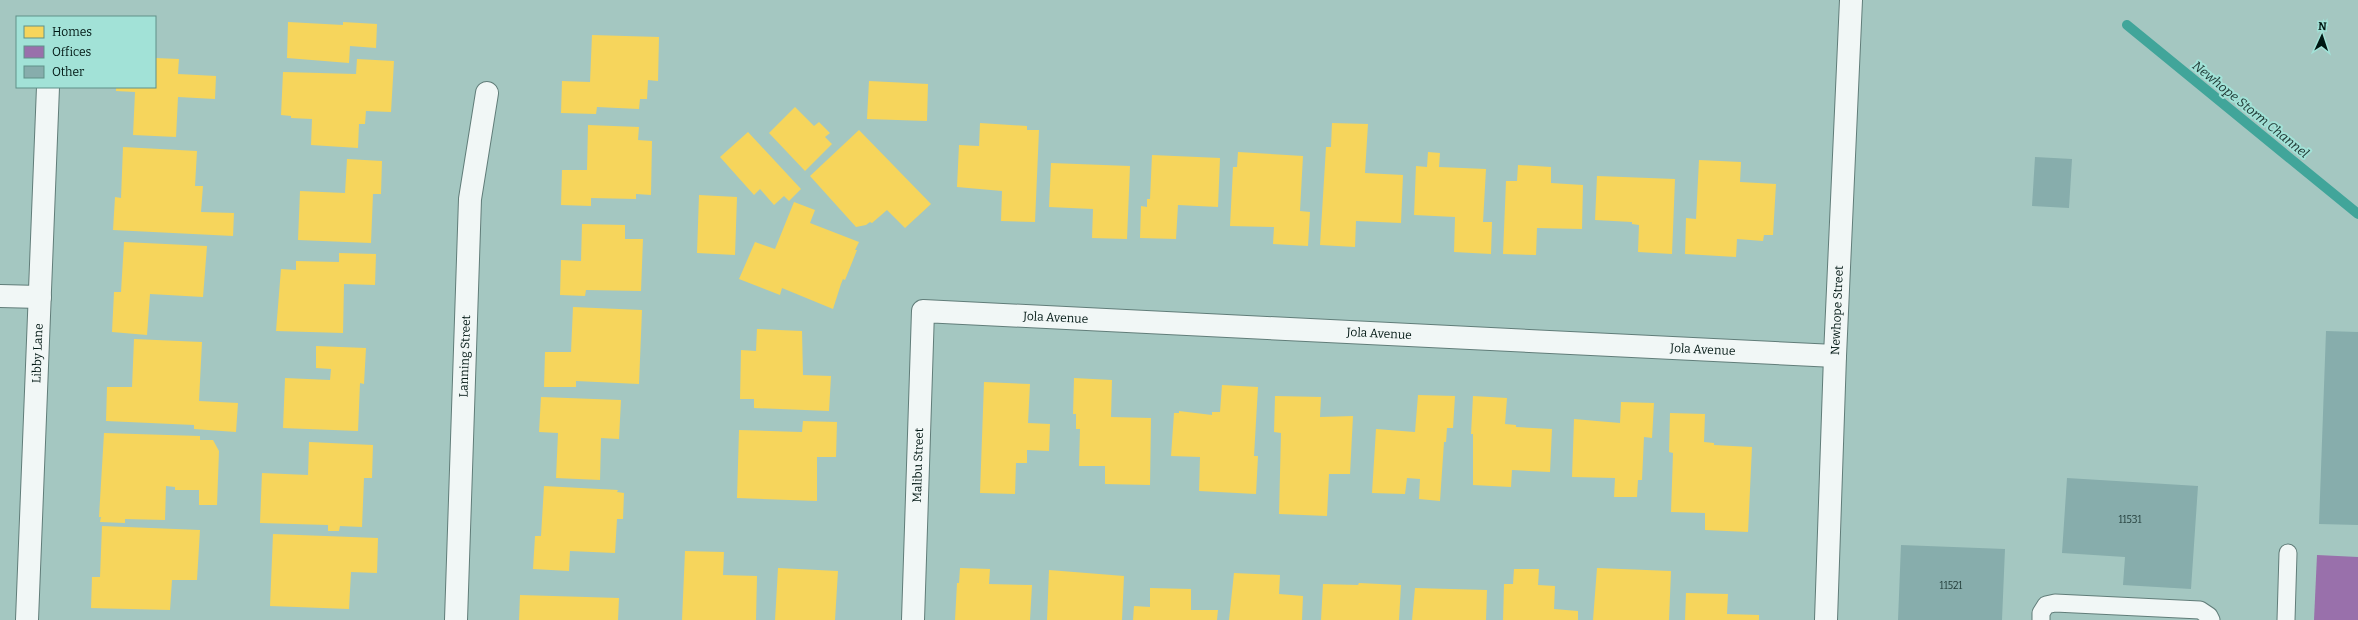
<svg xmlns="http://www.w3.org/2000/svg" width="2358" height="620" font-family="Bitter,serif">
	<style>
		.homes { fill: #f6d55c }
		.offices { fill: #9970ab }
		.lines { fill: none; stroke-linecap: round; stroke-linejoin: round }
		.stream { stroke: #41a59a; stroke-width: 10 }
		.building { fill: #87adac }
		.service-casing { stroke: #617d79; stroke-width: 19 }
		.minor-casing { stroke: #617d79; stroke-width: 24 }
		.tertiary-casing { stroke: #617d79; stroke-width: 24 }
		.service { stroke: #f1f7f6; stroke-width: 17 }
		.minor { stroke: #f1f7f6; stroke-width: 22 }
		.tertiary { stroke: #f1f7f6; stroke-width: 22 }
		.labels { text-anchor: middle; stroke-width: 4; stroke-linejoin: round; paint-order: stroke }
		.number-label { font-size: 10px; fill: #223c39 }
		.street-label { font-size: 12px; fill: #001713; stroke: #a2e2d7 }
		.water-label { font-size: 13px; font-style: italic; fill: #1d3632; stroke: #a2e2d7 }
	</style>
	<rect width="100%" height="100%" fill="#a4c7c1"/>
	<path class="homes" d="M288,22L343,25V22L377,24L376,48L350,46L349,63L287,58Z
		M592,35L659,37L658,81L648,80L647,99H640L639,109L597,107L596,114L561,113L562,81L590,82Z
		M155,58L179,59L178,74L216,76L215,99L178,97L176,137L133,135L135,92L116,91V87H155Z
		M357,59L394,61L391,112L366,111L365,124H359L358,148L311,145L312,119L291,118V116L281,115L283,72L356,74Z
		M869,81L928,84L927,121L867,119Z
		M795,107L814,126L819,122L830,133L825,137L832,144L805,171L769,133Z
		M980,123L1027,126V130H1039L1035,222L1001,221L1002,191L957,187L959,145L979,146Z
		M1332,123L1368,124L1365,173L1403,175L1401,223L1356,221L1355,247L1320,245L1326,147H1331Z
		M588,125L639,127L638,140L652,141L651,195L636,194V199L591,198V206L561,205L562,170H587Z
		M859,130L931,204L905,228L887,210L872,223L870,222L866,225L856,227L810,176Z
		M748,132L801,189L789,201L784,196L774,205L760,189L754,195L720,157Z
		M123,147L197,151L195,186H203L201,212L234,213L233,236L113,230L115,197L121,198Z
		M1238,152L1303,156L1300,211L1310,212L1308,246L1273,244L1274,227L1230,226L1233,167H1237Z
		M1428,152L1440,153L1439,167L1486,169L1483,222H1492L1491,254L1454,252L1455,217L1414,215L1416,166L1427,167Z
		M1152,155L1220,158L1218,207L1178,205L1176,239L1140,238L1141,206L1147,207V199H1150Z
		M347,159L382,161L381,194H373L371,243L298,240L300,191L345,193Z
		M1699,160L1741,162L1740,182L1776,184L1773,235H1764L1763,241L1737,239L1736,257L1685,254L1686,218L1696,219Z
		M1051,163L1130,166L1127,239L1092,238L1093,209L1049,207Z
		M1518,165L1551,167V183L1583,185L1582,229L1537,228L1536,255L1503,254L1506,181H1517Z
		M1597,176L1675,179L1672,254L1638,252L1639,225L1632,224V222L1595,220Z
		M699,195L737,197L735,255L697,253Z
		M794,202L815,210L810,223L859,242L855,250H857L845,280L843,279L841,284L833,309L782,288L780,295L739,279L755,242L775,249Z
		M582,224L625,225V239H643L641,291L586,290L585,296L560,295L561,260L581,261Z
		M124,242L207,246L203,297L150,294L147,335L112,332L114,292H121Z
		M339,253L376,254L375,285L344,284L343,333L276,331L281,269L296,270V261L339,262Z
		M573,307L642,310L639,384L576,381V387H544L545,352H571Z
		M757,329L802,331L803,375L831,376L829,411L754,408V399H740L741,350L756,351Z
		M134,339L202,342L199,401L238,403L236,432L194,429V425L106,421L107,387H132Z
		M316,346L366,348L364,384L360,383L358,431L283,428L285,378L330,380L331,369L316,368Z
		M1074,378L1112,380L1111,417L1151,418L1150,485L1105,484V466H1079L1080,429H1076V414H1073Z
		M984,382L1030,384L1028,423L1050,424L1049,451L1027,450V463H1016L1015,494L980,493Z
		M1222,385L1258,387L1254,456H1258L1256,494L1199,491L1200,457L1171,456L1174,413H1179V411L1212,415V412H1220Z
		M1418,395L1455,396L1453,428H1447L1446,442H1444L1440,501L1419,499L1420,479L1407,478L1405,494L1372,493L1376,429L1415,432Z
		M1275,396L1321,397L1320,417L1353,416L1350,474H1329L1327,516L1279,514L1281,433L1274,432Z
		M1473,396L1507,398L1505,424L1516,425V427L1552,429L1550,472L1512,470L1511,487L1473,485V434H1471Z
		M541,397L621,400L619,439L601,438L600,480L556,478L558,433L539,432Z
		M1621,402L1654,403L1652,438L1644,437L1642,480H1638L1637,497H1614L1615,478L1572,477L1574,419L1620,423Z
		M1670,413L1705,414L1704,442L1714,443V445L1752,447L1748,532L1705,530V513L1671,512L1673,453L1669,452Z
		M803,421L837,422L836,457H817V501L737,498L739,430L802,432Z
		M104,433L200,436V440H213L219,451L217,505H199V490H175V487L166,486L165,520L125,519V523L100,522L101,517H99Z
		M309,442L373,445L372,478H364L362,527L340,526L339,531H328V525L260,523L262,473L308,475Z
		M544,486L618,490L617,492L624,493L623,519H617L615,553L570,551L569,571L533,569L535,536H541Z
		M102,526L200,530L197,580H172L170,610L91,608L92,577H100Z
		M273,534L378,538L377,573L351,572L349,609L270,606Z
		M685,551L724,552L723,575L757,576L756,620H682Z
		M778,568L838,571L835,620H775Z
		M960,568L990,569L989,584L1032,585L1030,620H955L957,583H959Z
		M1597,568L1671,571L1669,620H1593Z
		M1514,569H1539L1538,585L1555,586L1554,609L1578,611V620H1503L1504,584H1513Z
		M1049,570L1124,576L1122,620H1047Z
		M1234,573L1280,575L1279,594L1303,596L1302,620H1229Z
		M1359,583L1401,585L1399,620H1321L1323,584L1358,585Z
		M1150,588L1191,589V610H1218L1217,620H1133L1134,606L1150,607Z
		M1415,588L1487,590L1486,620H1412Z
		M1686,593L1728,594L1727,614L1759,615V620H1685Z
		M520,595L619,598L618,620H519Z"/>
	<path class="offices" d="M2317,555L2358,557V620H2314Z"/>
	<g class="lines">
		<path class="stream" d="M2127,25L2358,214"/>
	</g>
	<path class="building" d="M2035,157L2072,159L2069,208L2032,206Z
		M2326,331L2358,332V525L2319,524Z
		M2067,478L2198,486L2191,589L2123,585L2125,557L2062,553Z
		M1901,545L2005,549L2002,620H1898Z"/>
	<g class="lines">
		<defs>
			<path id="service" d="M2041,620V613L2046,605L2055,603L2200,610L2209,616L2211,620
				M2286,620L2288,553"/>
			<g id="minor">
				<path d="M0,296L40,297"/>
				<path id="s1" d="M27,620L48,87"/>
				<path id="s2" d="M456,620L470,199L487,93"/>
				<path id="s3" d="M913,620L923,311L1835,356"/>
			</g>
			<g id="tertiary">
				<path id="s4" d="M1826,620L1835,356L1851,0"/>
			</g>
		</defs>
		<use href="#service" class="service-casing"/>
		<use href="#minor" class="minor-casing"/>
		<use href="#tertiary" class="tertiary-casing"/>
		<use href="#service" class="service"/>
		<use href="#minor" class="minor"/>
		<use href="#tertiary" class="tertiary"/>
	</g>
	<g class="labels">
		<g class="number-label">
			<text x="2130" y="523">11531</text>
			<text x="1951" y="589">11521</text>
		</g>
		<g class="street-label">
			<text dy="4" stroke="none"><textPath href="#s4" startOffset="310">Newhope Street</textPath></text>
			<text dy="4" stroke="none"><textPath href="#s3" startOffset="442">Jola Avenue</textPath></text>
			<text dy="4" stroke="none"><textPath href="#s3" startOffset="766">Jola Avenue</textPath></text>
			<text dy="4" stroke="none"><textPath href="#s3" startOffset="1090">Jola Avenue</textPath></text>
			<text dy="4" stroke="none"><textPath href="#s1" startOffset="267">Libby Lane</textPath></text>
			<text dy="4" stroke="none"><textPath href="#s2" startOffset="264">Lanning Street</textPath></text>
			<text dy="4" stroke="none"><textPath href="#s3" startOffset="155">Malibu Street</textPath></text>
		</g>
		<g class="water-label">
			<text transform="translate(2251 109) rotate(39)" y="5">Newhope Storm Channel</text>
		</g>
	</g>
	<rect x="16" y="16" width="140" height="72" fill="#a2e2d7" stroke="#619189"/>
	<rect x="24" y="26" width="20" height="12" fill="#f6d55c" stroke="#619189"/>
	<text x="52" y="36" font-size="12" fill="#001713">Homes</text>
	<rect x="24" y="46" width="20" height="12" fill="#9970ab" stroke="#619189"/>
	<text x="52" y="56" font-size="12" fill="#001713">Offices</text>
	<rect x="24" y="66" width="20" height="12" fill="#87adac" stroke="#619189"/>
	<text x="52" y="76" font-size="12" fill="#001713">Other</text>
	<g transform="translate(2322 36) rotate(3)" stroke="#a2e2d7" stroke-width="3" paint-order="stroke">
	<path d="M0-3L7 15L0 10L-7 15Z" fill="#001713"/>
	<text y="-6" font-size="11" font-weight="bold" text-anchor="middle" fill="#001713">N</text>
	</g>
</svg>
